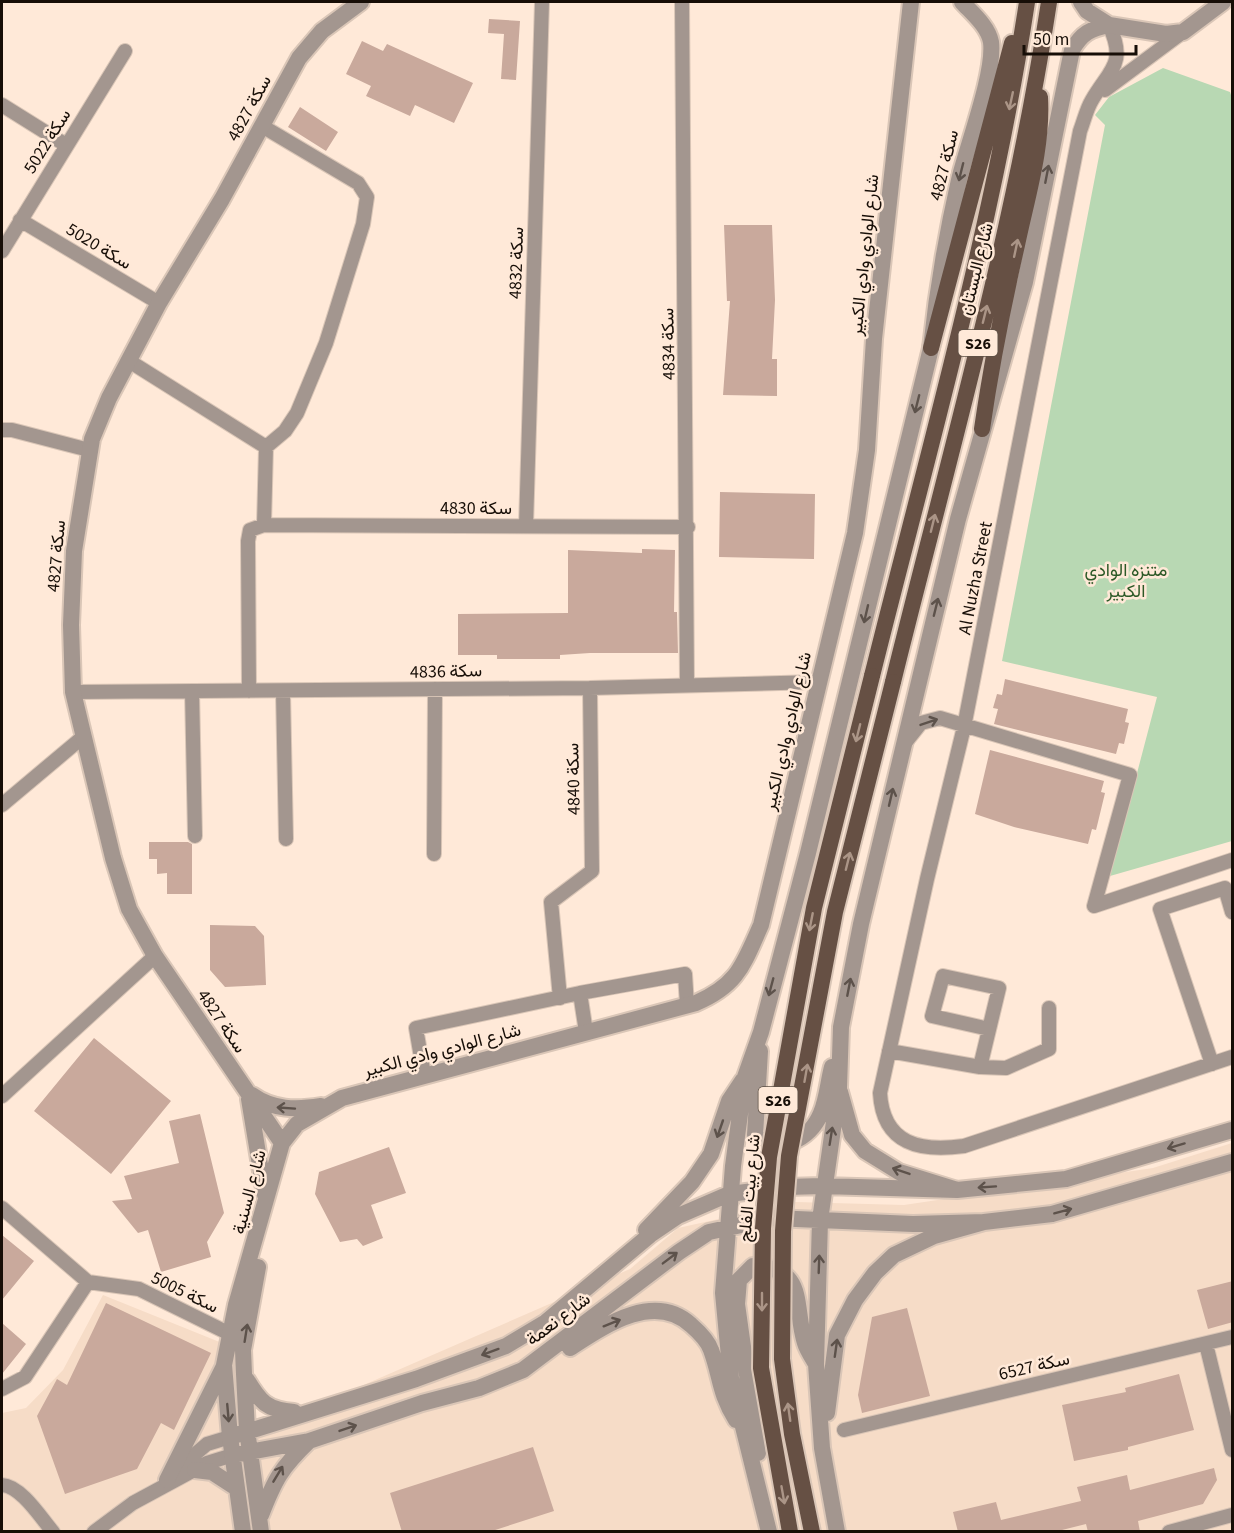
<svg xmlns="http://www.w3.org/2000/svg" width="1234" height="1533" font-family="'Source Sans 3',Vazirmatn,sans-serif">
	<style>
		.built { fill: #f6dcc7 }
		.green { fill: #b8d8b3 }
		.building { fill: #c9a99c }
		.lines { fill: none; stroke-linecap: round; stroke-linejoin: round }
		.minor-casing { stroke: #dac6b7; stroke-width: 16 }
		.tertiary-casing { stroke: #dac6b7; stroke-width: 20 }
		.primary-casing { stroke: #dac6b7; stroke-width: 20 }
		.minor { stroke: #a3968f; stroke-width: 14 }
		.tertiary { stroke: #a3968f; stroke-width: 16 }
		.primary { stroke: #665044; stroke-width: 16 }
		.primary-bridge-casing { stroke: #dac6b7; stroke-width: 20; stroke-linecap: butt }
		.primary-bridge { stroke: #665044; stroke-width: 16 }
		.oneway { stroke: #ab9587 }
		.oneway2 { stroke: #5d524b }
		.labels { text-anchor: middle; stroke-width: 5; stroke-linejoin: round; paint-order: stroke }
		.shield { fill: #ffe9d8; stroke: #5d5046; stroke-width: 1.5 }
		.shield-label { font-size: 16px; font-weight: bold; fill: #170e07 }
		.street-label { font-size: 18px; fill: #170e07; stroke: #ffe9d8 }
		.park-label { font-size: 18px; fill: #2d5927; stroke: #ffe9d8 }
	</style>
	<rect width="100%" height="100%" fill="#ffe9d8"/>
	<path class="built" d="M1232,1143V1531L2,1532V1413L26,1408L63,1370L103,1295L222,1343L235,1441L630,1269L678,1228L796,1202L904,1205L1153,1168Z"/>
	<path class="green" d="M1163,68L1230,92L1232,98V841L1110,876L1157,697L1002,661L1105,125L1095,115L1109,97Z"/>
	<path class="building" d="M489,19L520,21L516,80L501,79L504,34L488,33Z
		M362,41L383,51L387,44L473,83L454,123L415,105L410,116L366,96L371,86L346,74Z
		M300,107L338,132L326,151L288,127Z
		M724,225H772L775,300L772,359H777V396L723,395L730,301H727Z
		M720,492L815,494L814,559L719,557Z
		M642,549L675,550L674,612H677L678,653H590L560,655V659H497V655H458V614L568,613V550L642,553Z
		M1005,679L1128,709L1125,722L1129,723L1124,744L1119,743L1116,754L994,724L998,709L993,708L997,694L1002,695Z
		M990,750L1104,781L1101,792L1105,793L1098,822L1096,830L1092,829L1088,844L1014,827L975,814Z
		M149,842H188L192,844V894H167V873L157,874V859H149Z
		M210,925L255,926L264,936L266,985L225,987L210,970Z
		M94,1038L171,1101L111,1174L34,1111Z
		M200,1114L224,1213L207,1242L211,1257L161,1272L148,1230L138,1233L112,1201L132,1199L124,1176L179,1163L169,1121Z
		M389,1147L406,1193L371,1205L383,1238L363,1246L357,1239L340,1242L315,1194L319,1172Z
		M2,1235L34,1261L2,1300Z
		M1233,1281V1322L1208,1329L1197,1290Z
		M106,1303L211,1353L174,1430L161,1423L137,1469L65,1494L37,1416L57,1379L67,1385Z
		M907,1308L930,1396L862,1413L858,1395L872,1317Z
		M2,1323L26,1344L2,1374Z
		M1179,1374L1194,1430L1128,1447V1450L1074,1461L1062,1405L1126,1392L1125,1388Z
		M533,1447L554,1511L489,1532H402L390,1493Z
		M1214,1468L1217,1480L1203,1504L1138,1521L1140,1532H1088L1086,1524L1054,1532H958L953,1512L996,1502L1001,1520L1081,1501L1077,1487L1127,1475L1130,1490Z"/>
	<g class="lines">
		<defs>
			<path id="minor" d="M682,2L687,685
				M1109,25C1127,64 1110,69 1092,100C1086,110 1084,121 1080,131L964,727L927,879L880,1093C883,1145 921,1152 964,1146L1232,1057
				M1105,90L1183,32
				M2,105L66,145
				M262,126L358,183L367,197L363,224L326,343L297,413L285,431L266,447
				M20,220L159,303
				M2,251L125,51
				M129,361L266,447L264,525
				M2,430H12L89,450
				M526,526L542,2
				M192,691L195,836
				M249,691L248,541L250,530L264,525L688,527
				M73,692L590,688L818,682
				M283,692L286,839
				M905,743L921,723L940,718L1130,775L1094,906L1232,860
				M2,805L84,736
				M434,854L435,689
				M580,993L685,974L687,1005
				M560,998L551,902L592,871L590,688
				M889,1051L980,1067L1006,1068L1049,1049V1008
				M1212,1064L1160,909L1225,888L1232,912
				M980,1067L999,988L943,976L932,1016L989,1029
				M424,1075L416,1028L580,993L586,1032
				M2,1096L155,956
				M2,1208L88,1282L139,1289L230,1334
				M1206,1344L1232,1450
				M2,1389L25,1377L88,1282
				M844,1430L1232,1337
				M174,1472L207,1444L230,1437
				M2,1485C21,1486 41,1518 53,1532
				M94,1532L133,1503L207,1463L233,1455
				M1169,1532L1232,1515"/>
			<path id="tertiary" d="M1081,2L1087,11L1109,25L1166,34L1183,32L1223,2
				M760,1051L755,1135C779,1154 810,1140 821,1113C827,1099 828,1082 832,1067
				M840,1092L852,1135L865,1151L899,1172L957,1190L1066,1179L1232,1130
				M252,1095C273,1110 296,1110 321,1106
				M249,1099L265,1195
				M282,1143L155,956L129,909L113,858L73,692L71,625L74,551L92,439L109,398L159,303L222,199L299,58L322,31L361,2
				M646,1230L692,1182L711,1154L729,1101L743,1080
				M258,1267L243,1350L244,1374L247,1430L261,1532
				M570,1348C604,1326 654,1291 691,1325C699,1332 708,1341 711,1350C721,1377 719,1393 736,1420
				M247,1380C260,1402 267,1410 294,1412
				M827,1413L837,1335L855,1300L875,1273L894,1255L934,1236L984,1222L1052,1214L1232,1162
				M230,1437L416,1379L506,1346L546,1322L650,1235L678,1216L729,1194L786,1187L823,1186L957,1190
				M758,1453L737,1304L739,1280L753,1266C808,1268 793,1305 805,1343C807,1350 812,1357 816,1364
				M233,1455L309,1441L422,1403L479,1388L523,1370L679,1252L709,1232L773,1218L913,1224L984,1222
				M195,1470L212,1472L235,1487
				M167,1480L224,1366
				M261,1515C275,1479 281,1468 309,1441
				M243,1532L230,1437L224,1365L236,1305L282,1143L297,1124L342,1098L696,1003C738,985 743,965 761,925L855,533L867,450L874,339L911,2
				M769,1532L731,1378L723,1293L733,1166L745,1077L761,1032L808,853L931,348C937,290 946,237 959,180C967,146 995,73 991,42C988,26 972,13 962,2
				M837,1532L822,1448L816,1364L820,1220L839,1087L841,1027L861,924L958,519L1025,282L1072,50C1082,33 1090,29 1109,25"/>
			<path id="primary" d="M931,348L1012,43
				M982,429C991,367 1003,306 1017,245C1027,197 1043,147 1040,97
				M872,676C928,452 992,230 1027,2
				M893,682C949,456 1014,231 1049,2"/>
		</defs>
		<use href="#minor" class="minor-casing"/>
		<use href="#tertiary" class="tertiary-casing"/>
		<use href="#primary" class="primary-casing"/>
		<use href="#minor" class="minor"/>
		<use href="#tertiary" class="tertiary"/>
		<use href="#primary" class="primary"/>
		<defs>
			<path id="primary-bridge" d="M790,1532L761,1368L763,1228L769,1157L814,908L872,676
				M812,1532L792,1434L782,1359L783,1231L789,1156L835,912L893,682"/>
		</defs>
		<use href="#primary-bridge" class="primary-bridge-casing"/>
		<use href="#primary-bridge" class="primary-bridge"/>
	</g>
	<defs><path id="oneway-shaft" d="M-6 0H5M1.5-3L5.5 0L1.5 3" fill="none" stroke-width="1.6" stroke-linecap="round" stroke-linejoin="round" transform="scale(1.5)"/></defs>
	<g class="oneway">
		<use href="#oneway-shaft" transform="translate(1011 101) rotate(102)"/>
		<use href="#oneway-shaft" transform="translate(1016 248) rotate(-78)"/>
		<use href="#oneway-shaft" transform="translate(985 314) rotate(-76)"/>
		<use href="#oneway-shaft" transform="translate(933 523) rotate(-76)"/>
		<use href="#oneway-shaft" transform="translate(858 733) rotate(104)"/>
		<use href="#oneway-shaft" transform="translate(848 861) rotate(-76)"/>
		<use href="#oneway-shaft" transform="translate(811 922) rotate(101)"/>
		<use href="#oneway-shaft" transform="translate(806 1073) rotate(-80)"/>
		<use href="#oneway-shaft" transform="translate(762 1302) rotate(90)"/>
		<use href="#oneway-shaft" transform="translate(789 1412) rotate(-98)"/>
		<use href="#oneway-shaft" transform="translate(783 1495) rotate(80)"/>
	</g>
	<g class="oneway2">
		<use href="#oneway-shaft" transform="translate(961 172) rotate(104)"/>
		<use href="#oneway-shaft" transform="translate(1047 174) rotate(-79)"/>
		<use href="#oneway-shaft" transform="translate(917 404) rotate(104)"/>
		<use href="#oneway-shaft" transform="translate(936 607) rotate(-76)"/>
		<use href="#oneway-shaft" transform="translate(866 614) rotate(103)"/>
		<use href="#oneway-shaft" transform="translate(929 722) rotate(-19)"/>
		<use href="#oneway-shaft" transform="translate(891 797) rotate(-77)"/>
		<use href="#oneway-shaft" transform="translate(771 987) rotate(105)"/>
		<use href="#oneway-shaft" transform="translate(849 987) rotate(-79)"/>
		<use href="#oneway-shaft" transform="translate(286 1108) rotate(-176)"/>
		<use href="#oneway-shaft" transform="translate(720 1129) rotate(109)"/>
		<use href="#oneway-shaft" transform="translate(831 1136) rotate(-81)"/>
		<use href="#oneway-shaft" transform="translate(1176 1146) rotate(163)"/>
		<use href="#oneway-shaft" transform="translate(901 1171) rotate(-161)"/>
		<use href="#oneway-shaft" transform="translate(987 1187) rotate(176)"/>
		<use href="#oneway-shaft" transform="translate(1063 1211) rotate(-15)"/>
		<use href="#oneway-shaft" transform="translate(670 1258) rotate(-37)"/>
		<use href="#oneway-shaft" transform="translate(819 1264) rotate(-88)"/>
		<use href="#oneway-shaft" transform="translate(612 1323) rotate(-22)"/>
		<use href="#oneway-shaft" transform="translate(246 1333) rotate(-81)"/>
		<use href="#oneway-shaft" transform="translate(836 1348) rotate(-82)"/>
		<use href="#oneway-shaft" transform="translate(490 1352) rotate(160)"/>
		<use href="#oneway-shaft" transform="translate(228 1413) rotate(85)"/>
		<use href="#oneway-shaft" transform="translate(348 1428) rotate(-19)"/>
		<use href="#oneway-shaft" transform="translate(278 1474) rotate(-59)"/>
	</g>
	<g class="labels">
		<g class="shield">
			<rect x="958.5" y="330" width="39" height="26" rx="4.5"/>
			<rect x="758.5" y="1087" width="39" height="26" rx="4.5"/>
		</g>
		<g class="shield-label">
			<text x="978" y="349">S26</text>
			<text x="778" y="1106">S26</text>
		</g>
		<g class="street-label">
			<text transform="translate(249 108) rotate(-61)" y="6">سكة 4827</text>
			<text transform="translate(47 141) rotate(-58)" y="6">سكة 5022</text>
			<text transform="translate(944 165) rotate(-76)" y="6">سكة 4827</text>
			<text transform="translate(99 246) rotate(31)" y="6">سكة 5020</text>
			<text transform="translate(864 255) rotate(-84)" y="6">شارع الوادي وادي الكبير</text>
			<text transform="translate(516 263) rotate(-88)" y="6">سكة 4832</text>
			<text transform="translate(976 269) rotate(-76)" y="6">شارع البستان</text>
			<text transform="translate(668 344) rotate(-91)" y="6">سكة 4834</text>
			<text x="476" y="514">سكة 4830</text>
			<text transform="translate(56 556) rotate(-85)" y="6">سكة 4827</text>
			<text transform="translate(975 578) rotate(-79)" y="6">Al Nuzha Street</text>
			<text transform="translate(446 671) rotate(-1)" y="6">سكة 4836</text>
			<text transform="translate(787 731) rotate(-77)" y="6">شارع الوادي وادي الكبير</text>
			<text transform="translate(573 779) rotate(-91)" y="6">سكة 4840</text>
			<text transform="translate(222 1021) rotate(56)" y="6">سكة 4827</text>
			<text transform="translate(442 1050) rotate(-15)" y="6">شارع الوادي وادي الكبير</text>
			<text transform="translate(749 1188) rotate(-85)" y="6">شارع بيت الفلج</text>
			<text transform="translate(249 1192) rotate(-75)" y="6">شارع السنية</text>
			<text transform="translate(185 1292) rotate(26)" y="6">سكة 5005</text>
			<text transform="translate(558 1319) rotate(-37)" y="6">شارع نعمة</text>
			<text transform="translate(1034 1366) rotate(-13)" y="6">سكة 6527</text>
		</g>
		<g class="park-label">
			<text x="1126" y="576">متنزه الوادي<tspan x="1126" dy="21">الكبير</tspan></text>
		</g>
	</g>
	<rect width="1234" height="1533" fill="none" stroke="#170e07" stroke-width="6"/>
	<path d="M1024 45v9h112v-9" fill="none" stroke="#170e07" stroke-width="3"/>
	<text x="1033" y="45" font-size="18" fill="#170e07" stroke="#ffe9d8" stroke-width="4.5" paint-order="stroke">50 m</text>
</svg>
